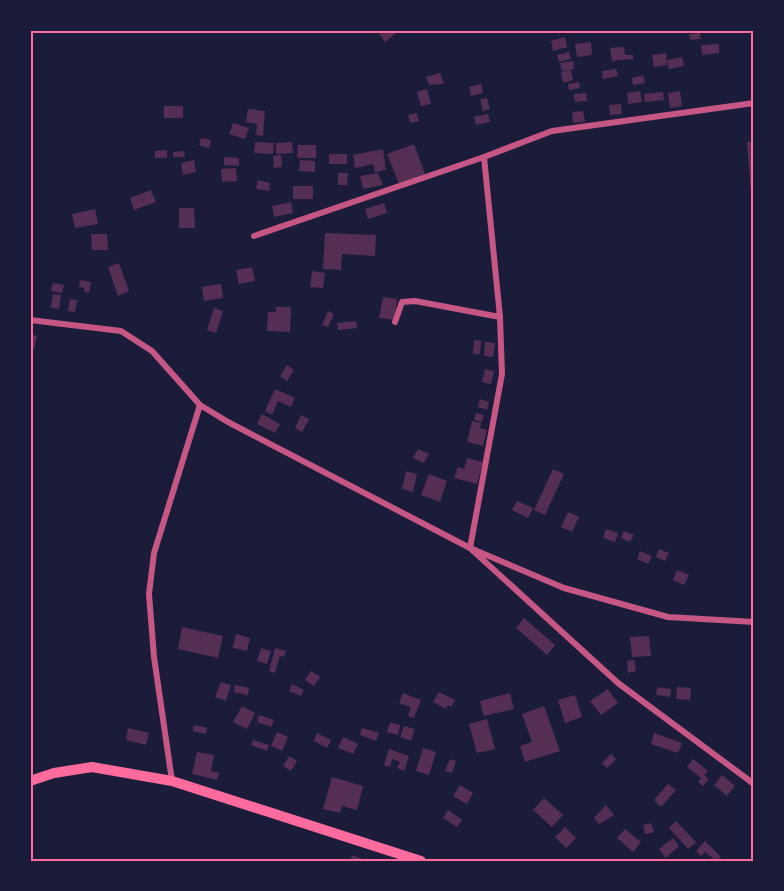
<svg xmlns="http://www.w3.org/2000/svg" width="784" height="891" font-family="Georgia,serif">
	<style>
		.building { fill: #542f53 }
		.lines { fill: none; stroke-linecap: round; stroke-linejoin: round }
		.minor { stroke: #c65784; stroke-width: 6 }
		.primary { stroke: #ff6b9d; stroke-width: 10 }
		.neatline { fill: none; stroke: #ff6b9d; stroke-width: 2 }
	</style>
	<rect width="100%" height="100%" fill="#1b1b3a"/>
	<path class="building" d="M380,30H400L385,42L378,32Z
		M700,33L701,39L690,40L689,34Z
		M565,37L567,47L553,51L551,41Z
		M591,42L592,55L577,57L575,44Z
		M719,44V53L702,55L701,45Z
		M624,47L625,55H633V59L612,61L610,48Z
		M569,52L571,59L559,62L557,55Z
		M666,53L667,65L654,67L652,55Z
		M682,57L684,66L669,69L667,60Z
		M573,61L574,69L562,71L560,63Z
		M616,69L618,76L603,79L602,71Z
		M571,70L573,80L563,83L561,72Z
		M440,73L444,84L429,85L426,77Z
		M643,75L645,83L633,85L632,78Z
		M579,82L580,88L569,90L568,84Z
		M481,84L483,93L471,96L469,87Z
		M427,89L431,104L421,106L417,92Z
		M640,91L642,102L628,104L627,93Z
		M680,91L682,106L670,108L668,93Z
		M663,92L664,100L645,102L644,94Z
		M586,93L587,101L575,102L574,94Z
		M487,98L490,109L483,111L480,99Z
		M621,104L622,114L610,115L609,105Z
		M164,106H183V118H164Z
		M248,109L265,111L263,136L256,135L257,124L246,122Z
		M583,111L585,122L573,123L572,112Z
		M417,113L419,121L410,123L408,115Z
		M488,114L490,122L476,125L474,117Z
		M233,123L249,128L245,139L229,134Z
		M201,138L211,140L209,148L199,145Z
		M255,142L274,143L273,154L254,153Z
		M292,142L293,153L276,154V143Z
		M747,142H754V204H752Z
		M414,144L425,174L399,184L387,154Z
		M298,145H316V158H297Z
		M383,149L386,170L375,172L373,164L355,168L353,155Z
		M167,150V158H155V151Z
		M184,151L185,157H173V152Z
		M329,154H347V164H329Z
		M281,155L282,167L274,168L273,156Z
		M224,157L239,158V166L224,165Z
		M194,160L196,172L183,175L181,163Z
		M300,160L315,161V172L299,171Z
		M236,168L237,181L222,182L221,169Z
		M338,173H348L347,185H338Z
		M378,173L383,185L363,189L360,176Z
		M258,180L270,183L269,191L256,189Z
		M293,186H313V199H293Z
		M151,190L156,202L134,210L130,198Z
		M291,202L293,213L274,217L272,206Z
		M384,203L387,213L368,219L365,209Z
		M179,208H194L195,228H179Z
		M95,209L98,224L75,228L72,214Z
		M325,233L376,235L375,256L342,254L341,270L323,269Z
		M91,234H107L108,250H92Z
		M119,263L129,291L118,296L108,267Z
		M252,267L255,281L239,284L236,270Z
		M312,271L325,273L323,288L310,287Z
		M80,280L91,282L89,293L84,292V288L79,287Z
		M53,283L64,285L62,293L51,291Z
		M221,284L223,298L204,301L202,287Z
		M53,294L61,295L59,309L51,308Z
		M383,297L397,299L394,320L379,318Z
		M70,299L77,300L75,312L68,311Z
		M276,307H291L290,332L267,331L268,312H276Z
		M214,308L223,311L216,333L207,330Z
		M328,311L334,314L328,327L322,325Z
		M356,321L357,328L338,330L337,323Z
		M30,334L37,336L34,350L30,349Z
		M474,340L481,341L480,354H473Z
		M485,342L495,343L493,357L484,356Z
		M287,365L294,370L287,381L280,376Z
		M485,369L494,371L491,384L482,382Z
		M275,389L295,398L291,407L278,401L272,415L265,411Z
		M480,399L489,402L487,410L478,407Z
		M476,413L484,415L482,422L474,420Z
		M262,414L280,424L275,433L257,424Z
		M301,415L309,419L302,432L295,428Z
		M472,421L481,423L480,428L487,430L483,446L467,442Z
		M418,449L429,454L424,463L413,458Z
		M467,458L483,462L477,484L454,478L458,467L464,469Z
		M553,469L564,474L545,515L534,510Z
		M406,471L417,474L413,492L402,489Z
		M429,474L447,481L440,502L421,495Z
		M517,501L533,508L528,518L512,510Z
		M568,512L579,517L572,532L561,527Z
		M606,529L618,533L615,542L603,538Z
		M624,531L634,535L630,542L621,538Z
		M659,549L669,553L665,561L656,557Z
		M640,551L652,556L648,564L637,559Z
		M677,570L689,575L684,585L673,580Z
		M524,618L555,645L547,655L516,628Z
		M182,627L223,636L218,658L178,649Z
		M236,634L250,638L247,651L233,648Z
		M649,636L651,656L632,657L630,637Z
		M261,648L271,651L267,664L257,661Z
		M275,648L286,651L284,657L280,656L275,673L269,671Z
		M634,660L636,671L628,673L627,661Z
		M311,671L320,677L314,686L305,680Z
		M221,682L231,685L226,701L215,697Z
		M292,684L304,690L301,696L289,691Z
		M235,685L249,688L248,695L234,692Z
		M657,687L671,689L670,697L656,695Z
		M677,687L691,688L690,700L676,699Z
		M608,689L618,703L601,715L590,701Z
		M439,692L455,700L451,707L448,705L446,709L433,702Z
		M403,693L421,700L414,718L408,716L411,707L399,703Z
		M510,693L514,709L484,716L480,701Z
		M575,695L582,717L565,723L558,700Z
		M242,706L255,713L247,729L233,722Z
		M544,706L560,751L525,762L520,746L532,742L522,714Z
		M259,715L274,720L271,727L257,722Z
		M487,719L495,749L477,753L469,724Z
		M390,722L400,725L398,735L387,732Z
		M194,725L207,728L206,734L193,731Z
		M404,726L415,729L411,741L400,737Z
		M128,728L149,733L146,745L126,740Z
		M362,728L379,733L376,741L360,735Z
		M277,732L288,737L282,751L271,746Z
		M317,733L331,740L327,748L314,741Z
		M654,733L682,743L678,753L651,744Z
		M343,737L358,744L353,754L338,748Z
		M253,740L269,745L267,751L251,745Z
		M423,748L436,752L429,775L416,771Z
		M389,749L409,756L404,771L397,768L400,762L392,759L390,767L384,765Z
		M197,752L214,755L211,771L219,773L217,780L192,774Z
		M611,754L616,759L607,768L602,763Z
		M289,756L297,761L291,771L283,766Z
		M450,759L456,761L452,773L445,771Z
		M693,759L708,771L704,775L709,779L703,786L698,782L701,778L687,767Z
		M722,775L735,786L727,796L714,785Z
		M332,777L363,786L357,810L342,806L340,813L323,809Z
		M668,784L676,790L661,807L654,800Z
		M460,785L473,793L467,804L453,796Z
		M544,798L563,815L552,827L533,810Z
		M606,805L614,815L599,824L594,818Z
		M448,810L462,820L457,827L443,818Z
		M676,821L696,842L688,849L669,828Z
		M651,823L654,832L645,834L643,825Z
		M565,827L576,838L566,848L555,837Z
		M625,829L641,842L633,852L617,838Z
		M673,838L679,846L666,858L659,849Z
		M705,841L721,857L716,861L705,852L701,856L696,851Z
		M352,855L368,861H350Z"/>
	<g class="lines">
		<path class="minor" d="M484,157L500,317L502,374L470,548L618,683L754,784
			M254,236L484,157L552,131L754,103
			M30,320L121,331L152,351L200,405L228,422L470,548L564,588L668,617L754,622
			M395,322L402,302L415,301L500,317
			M172,781L154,657L149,594L154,553L200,405"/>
		<path class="primary" d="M30,781L54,773L92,767L172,781L421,861"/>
	</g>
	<rect width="784" height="891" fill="none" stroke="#1b1b3a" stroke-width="63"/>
	<rect x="32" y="32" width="720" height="828" class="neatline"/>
</svg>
